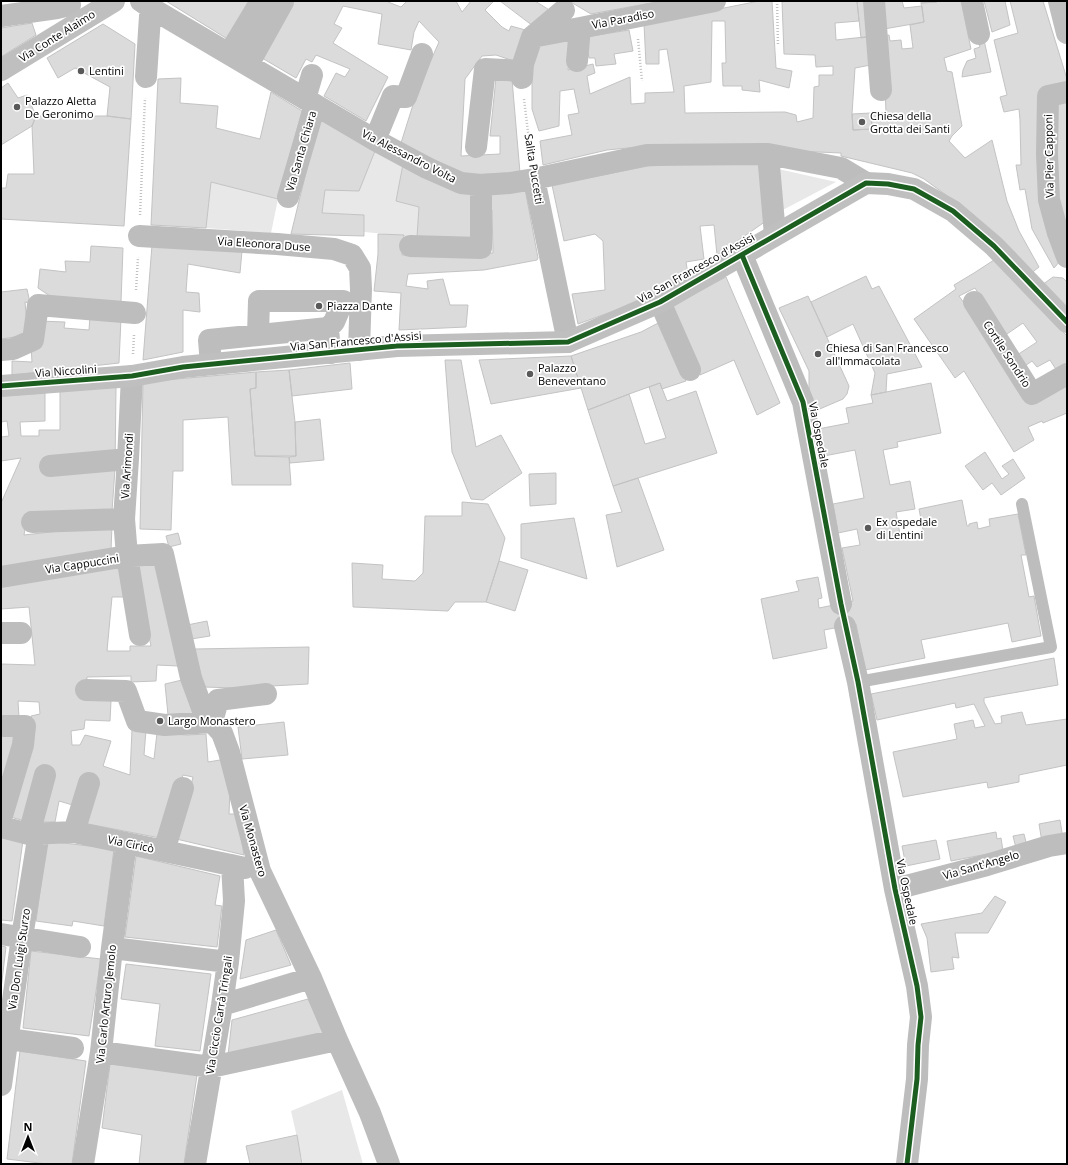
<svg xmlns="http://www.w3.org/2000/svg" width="1068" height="1165" font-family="'Open Sans',sans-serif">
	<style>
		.green { fill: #e8e8e8 }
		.building { fill: #dbdbdb; stroke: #c3c3c3 }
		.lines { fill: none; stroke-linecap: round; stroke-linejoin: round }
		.path { stroke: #c2c2c2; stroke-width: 2.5; stroke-dasharray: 1 2; stroke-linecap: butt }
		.lane { stroke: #bdbdbd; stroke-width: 12 }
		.street { stroke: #bdbdbd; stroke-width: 22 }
		.secondary { stroke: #bfbfbf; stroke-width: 22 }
		.cycleway-casing { stroke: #fff; stroke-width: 8 }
		.cycleway { stroke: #1b5e20; stroke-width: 5 }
		.poi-dot { fill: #595959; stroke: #fff; stroke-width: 1.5 }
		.labels { text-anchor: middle; stroke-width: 3.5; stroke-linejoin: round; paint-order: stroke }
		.street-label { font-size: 11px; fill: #000; stroke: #fff }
		.poi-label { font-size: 11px; fill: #000; stroke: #fff; text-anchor: start }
	</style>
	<rect width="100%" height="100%" fill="#fff"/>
	<path class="green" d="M375,151L403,164L396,201L419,207L417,237L364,232L363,215L322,213L325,190H359Z
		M774,168L836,182L779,212Z
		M211,182L278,199L271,233L206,228Z
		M342,1090L363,1164H303L291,1111Z"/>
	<path class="building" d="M166,1H254L229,40Z
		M291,1H389L388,2L401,7L407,1H456L462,12L471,1H494L485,10L502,27L509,31L511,26L529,31L517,62L496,55L482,56L465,79L461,156L500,154V136H490L496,78L512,79L520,173L465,175L401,143L417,92L439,42L419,21L414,32L411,50L378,44L382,14L343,6L334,24L342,28L333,43L388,77L366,121L324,96L336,73L345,77L350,69L316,55L312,62L306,59L296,78L262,58Z
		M500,1H535L551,11L533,26Z
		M569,1H662L591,14Z
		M759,1H772L776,68L792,71L789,88L759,80L760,92L742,90V86H723L722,63H726L725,21H712L711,82L684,86L685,113L785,112L796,115L797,122L813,118L814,87L819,86V75H833V66L816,67L815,55L784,54L782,1H857L859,21L835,23L836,40L874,36L876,64L855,68L852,114L853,130L872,129L871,113H886L883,36L889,35L890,41L901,40L902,49L913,48L910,25L924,22L921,3L937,2V1H961L971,49L944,58L947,71L952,72L962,126L952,136L949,141L965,158L992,140L1007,201L1019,231L1039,267L1029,275L975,216L924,179L912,173L841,156V153L659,145L607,150L543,165L540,141L572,135L568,115L579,113L574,89L560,91L559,126L539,131L532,109V63L536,44L572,37L568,70L593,64L595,73L587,76L590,94L630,77L631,104L645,103V93L674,92L667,49L659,50V64H646L644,24Z
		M857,1H870L874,36L861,38Z
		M882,1H902L904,8L922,6L924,22L884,29Z
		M921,1H937V2L921,3Z
		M984,1H1005L1010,25L992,32Z
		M1010,1H1043L1067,79V84L1041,90L1060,261L1054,268L1032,229L1025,189L1020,190L1016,165H1021L1020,120L1019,109L1004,112L1000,97L1007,95L994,40L1018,33Z
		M32,23L36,35L1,57V28Z
		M103,24L135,44L131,119L107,116L110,87L75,68L58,78L47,58Z
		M629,30L633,51L614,54L616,64L596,66L595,58H589L585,37Z
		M984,40L991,72L962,77L963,70L967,61L976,58L974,49L980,47L978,42Z
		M181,78L180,103L218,106L216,128L260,139L271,92L302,111L278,199L211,182L206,228L151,225L158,79Z
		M8,83L18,98L27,95L36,116L32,126L1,145V88Z
		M1052,101L1067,102V247L1058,221Z
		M871,113L872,129L853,130L852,114Z
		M36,116H107L131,119L124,226L1,219V188H6L8,174H34L32,126Z
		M319,119L375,151L359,191L325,190L322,213L364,215V236L291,234Z
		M763,160L769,219L717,255L714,225L700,226L704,259L686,262L688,274L644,300L578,324L572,294L605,290L603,241L595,234L564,241L552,185L648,166Z
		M403,164L477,193L475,242L417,237L419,207L396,201Z
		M525,189L538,258L537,260L484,270L408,274L406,286L428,289L427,281L443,279L450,305H468L466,327L399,330L401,293L374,291L378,254V234L404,235L402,255H410L493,253L492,210H487L488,194Z
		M152,245L242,251L240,273L188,264L186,292L199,293L200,312L183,310V352L143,360Z
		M91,246L123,248L121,302L50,296L38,288L40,269L66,272L65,261L90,262Z
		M994,260L1067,336V364L1057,371L1050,360L1037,367L1032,361L1022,368L1014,357L1037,342L1023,323L1004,336L975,288L959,296L997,349L1032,404L1067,386V413L1043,423L1042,421L1028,427L1034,440L1014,452L964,371L955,378L914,319L956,289L954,285L974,273Z
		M866,276L872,289L879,286L922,367L887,374L886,392L871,395L875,373L853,324L827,337L811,302Z
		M726,277L780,403L757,415L734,360L700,375L669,307Z
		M1053,277L1063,278L1067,282V311L1042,285Z
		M27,289L30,303L25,302L28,335L1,339V292Z
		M808,296L849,386L847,394L843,399L815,411L809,389V371L779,308Z
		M90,316L121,318L119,363L12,375V361L32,362L31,346L39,321L65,322L64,328L89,330Z
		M662,321L686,381L662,389L660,383L629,394L588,410L571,356L641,332Z
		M571,356L581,388L491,404L479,360Z
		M445,360H461L476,447L501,435L522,473L483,500L471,499L452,452Z
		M350,363L352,389L292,396L289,370Z
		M289,370L295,422L296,456H255L250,389L256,388V372Z
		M256,372V388L250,389L255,456L289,457L291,485H232L228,417L183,420V471H173L171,530L140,529L143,382Z
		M660,383L667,401L696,391L717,453L613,486L588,410L629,394L645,444L666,438L649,387Z
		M931,383L941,433L897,442L898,447L883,450L890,485L910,481L915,509L896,512L901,540L924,535L919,509L962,500L967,526H969V524L977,522L978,529L990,526L989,519L1018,514L1026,555H1021L1029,597L1034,596L1041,636L1012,642L1008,623L921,640L925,658L865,670L856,624L824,630L827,648L773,659L761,599L799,591L796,581L818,577L822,598L818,599L819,608L853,601L842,548L860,545L857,529L838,533L833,504L864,498L855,450L824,456L818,429L849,423L846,408L873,403L871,395Z
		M116,387L115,469L112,511L28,512L24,535L112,525L111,551L1,569V503L21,458L1,461V437L9,436L7,421L1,422V396L45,393V421L20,422L21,436H39V430H60V391Z
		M320,419L324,460L290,463L289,457L296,456L295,422Z
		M985,452L1002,479L1009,474L1002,466L1013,459L1025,478L1001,495L992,483L983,490L965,466Z
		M556,473V504L530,506L529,474Z
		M638,478L664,550L617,567L606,515L622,512L613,486Z
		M462,502L488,504L505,538L499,561L486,602H455L448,611L353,607L352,563L383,565L382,579L415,581L423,573L425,516H462Z
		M574,518L587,579L521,558V524Z
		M178,533L181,544L169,547L166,536Z
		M158,560L178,666L157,665L156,681L131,682V676L87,677L86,690L111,701L110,721L85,720L84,729L71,731L72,745H80L85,735L111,741L103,766L130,775L132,729L146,730L144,755L154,759L157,733L187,735L206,734L208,762L226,759L230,790L229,814H237L244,855L172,838L186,806L193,777L183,775L160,838L83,823L76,806L59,801L55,822H28L7,816L32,744L31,716L40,714L39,702L18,701L19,718L1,719V664L35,665L29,607L1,609V587L124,566L125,597H112L107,651H130V646H151L134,564Z
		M499,561L528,570L515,611L486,602Z
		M207,621L210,636L191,639L187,625Z
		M309,647L308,684L235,688L204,687L194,649Z
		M1054,658L1058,685L984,698V702L995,724L1002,723L1001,716L1022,712L1026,725L1067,719V765L1019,775V782L988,788L987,782L903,797L893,752L957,739L954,724L973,720L975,728L985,726L974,704L956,708L955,703L877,720L871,694Z
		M182,680L193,714L168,715L165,684Z
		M284,722L288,755L242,759L238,727Z
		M1,733L19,734L1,799Z
		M1060,820L1063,839L1042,842L1039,824Z
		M996,832L997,839L1001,838L1003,851L951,861L947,841Z
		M1024,834L1027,846L1016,848L1013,836Z
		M1,837L23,840L12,921L1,920Z
		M936,840L940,859L906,866L902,846Z
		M47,841L114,849L104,926L73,921L72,926L36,921Z
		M136,856L220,876L215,905L222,906L217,947L125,937Z
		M995,896L1006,902L988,933H955L959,958L952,957L954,969L931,972L927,938L921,924L982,913Z
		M276,930L291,965L240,979L246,940Z
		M1,946L6,947L1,989Z
		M31,951L101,959L89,1036L23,1028Z
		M126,964L211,974L200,1051L155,1046L160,1004L121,999Z
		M308,999L324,1034L228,1055L232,1020Z
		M20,1051L86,1061L72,1164H47L7,1159Z
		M110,1064L197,1075L184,1164H139L142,1135L102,1128Z
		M297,1135L302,1164H250L246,1146Z"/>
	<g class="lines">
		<path class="path" d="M777,1L778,46
			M638,39L642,81
			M524,99L531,157
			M140,215L145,98
			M136,290L138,257
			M133,354L134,335"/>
		<path class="lane" d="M858,682L1051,647L1022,504"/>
		<path class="street" d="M141,1L151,8L375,140L427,168L461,183L481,185L510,183L534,179L647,155L768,154
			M874,1L881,90
			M972,1L979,34
			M1,16L57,8L70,5
			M532,37L580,28L715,1
			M229,54L261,1
			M577,61L580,28
			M248,65L283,2
			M146,77L151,1
			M522,78L523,64L532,37L564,10
			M1067,92L1048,96L1047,154L1049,200L1058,233L1067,257
			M305,99L312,75
			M375,140L393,96L406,97L422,54
			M476,147L485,69L522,71
			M534,179L568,342
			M288,197L315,105
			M775,235L768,154L841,168L866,183
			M139,236L277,244L334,249L352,255L360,268L361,289L359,350
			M410,246L481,248V185
			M742,255L803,402L841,604
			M660,302L690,370
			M974,302L1032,394L1067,374
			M258,335L259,301H343L334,322L328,328
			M1,350L13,349L33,340L38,305L135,313
			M211,364L209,340L328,328L330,353
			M132,376L128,459L124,519L127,556L140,635
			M50,466L128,459
			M32,522L124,519
			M163,554L191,678L204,713L222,733L229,752L260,871L311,978L337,1040L370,1113L389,1164
			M1,577L127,556L163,554
			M845,626L858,682L895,889L917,986L921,1017L918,1045L917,1079L907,1164
			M1,633H21
			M86,690L126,691L137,721L165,725L212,722L218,700L266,694
			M1,726H25L23,745L1,819
			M1,827L29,834L74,832L245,868
			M74,832L89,783
			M29,834L45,775
			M164,851L183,788
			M895,889L987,865L1049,846L1067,843
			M1,934L80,947
			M112,948L228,962
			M222,1005L311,978
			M1,1038L73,1048
			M101,1052L211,1067L337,1040
			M1,1085L22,937L39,833
			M83,1164L101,1052L112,948L126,843
			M195,1164L222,1005L228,962L234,901L232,865"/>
		<path class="secondary" d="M1059,1L1067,33
			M1,70L114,1
			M1,386L132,376L183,367L397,346L568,342L660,302L866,183L888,184L914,189L953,211L994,246L1067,322"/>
		<defs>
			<path id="cycleway" d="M742,255L803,402L841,604L858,682L895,889L917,986L921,1017L918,1045L917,1079L907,1164
				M1,386L132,376L183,367L397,346L568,342L660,302L866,183L888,184L914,189L953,211L994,246L1067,322"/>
		</defs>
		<use href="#cycleway" class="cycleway-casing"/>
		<use href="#cycleway" class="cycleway"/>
	</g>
	<g class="poi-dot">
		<circle cx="81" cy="71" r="4"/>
		<circle cx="17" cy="107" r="4"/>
		<circle cx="862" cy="122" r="4"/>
		<circle cx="319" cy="306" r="4"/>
		<circle cx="818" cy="354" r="4"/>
		<circle cx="530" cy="374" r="4"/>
		<circle cx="868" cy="528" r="4"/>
		<circle cx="160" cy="721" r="4"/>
	</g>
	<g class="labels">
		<g class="street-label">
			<text transform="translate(623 19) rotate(-11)" y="4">Via Paradiso</text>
			<text transform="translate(57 36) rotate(-32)" y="4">Via Conte Alaimo</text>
			<text transform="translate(301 151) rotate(-74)" y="4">Via Santa Chiara</text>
			<text transform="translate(409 156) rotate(27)" y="4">Via Alessandro Volta</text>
			<text transform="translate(1049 156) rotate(-91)" y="4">Via Pier Capponi</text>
			<text transform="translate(534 169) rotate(81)" y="4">Salita Puccetti</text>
			<text transform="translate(264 244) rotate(4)" y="4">Via Eleonora Duse</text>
			<text transform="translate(696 268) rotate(-29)" y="4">Via San Francesco d'Assisi</text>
			<text transform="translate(356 341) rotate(-5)" y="4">Via San Francesco d'Assisi</text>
			<text transform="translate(1007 354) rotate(57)" y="4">Cortile Sondrio</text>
			<text transform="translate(66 371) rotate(-4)" y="4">Via Niccolini</text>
			<text transform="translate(819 435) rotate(79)" y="4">Via Ospedale</text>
			<text transform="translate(127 466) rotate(-86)" y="4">Via Arimondi</text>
			<text transform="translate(82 564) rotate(-9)" y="4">Via Cappuccini</text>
			<text transform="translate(253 841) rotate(74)" y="4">Via Monastero</text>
			<text transform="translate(131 844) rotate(12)" y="4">Via Ciricò</text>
			<text transform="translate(981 865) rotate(-16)" y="4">Via Sant'Angelo</text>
			<text transform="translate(907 892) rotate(78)" y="4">Via Ospedale</text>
			<text transform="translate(19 959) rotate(-82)" y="4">Via Don Luigi Sturzo</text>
			<text transform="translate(106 1004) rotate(-84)" y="4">Via Carlo Arturo Jemolo</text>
			<text transform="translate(219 1015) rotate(-81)" y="4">Via Ciccio Carrà Tringali</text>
		</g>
		<g class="poi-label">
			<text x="89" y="75">Lentini</text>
			<text x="25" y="105">Palazzo Aletta<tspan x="25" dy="13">De Geronimo</tspan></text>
			<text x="870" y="120">Chiesa della<tspan x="870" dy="13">Grotta dei Santi</tspan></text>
			<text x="327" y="310">Piazza Dante</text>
			<text x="826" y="352">Chiesa di San Francesco<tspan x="826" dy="13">all'Immacolata</tspan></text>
			<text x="538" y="372">Palazzo<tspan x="538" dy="13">Beneventano</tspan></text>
			<text x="876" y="526">Ex ospedale<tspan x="876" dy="13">di Lentini</tspan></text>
			<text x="168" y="725">Largo Monastero</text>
		</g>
	</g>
	<rect width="1068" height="1165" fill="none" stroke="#000000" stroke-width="4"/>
	<g transform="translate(28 1137)" stroke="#ffffff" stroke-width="3" paint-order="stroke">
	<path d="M0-3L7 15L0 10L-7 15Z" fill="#000000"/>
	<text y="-6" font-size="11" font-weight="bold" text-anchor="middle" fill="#000000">N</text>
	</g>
</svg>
